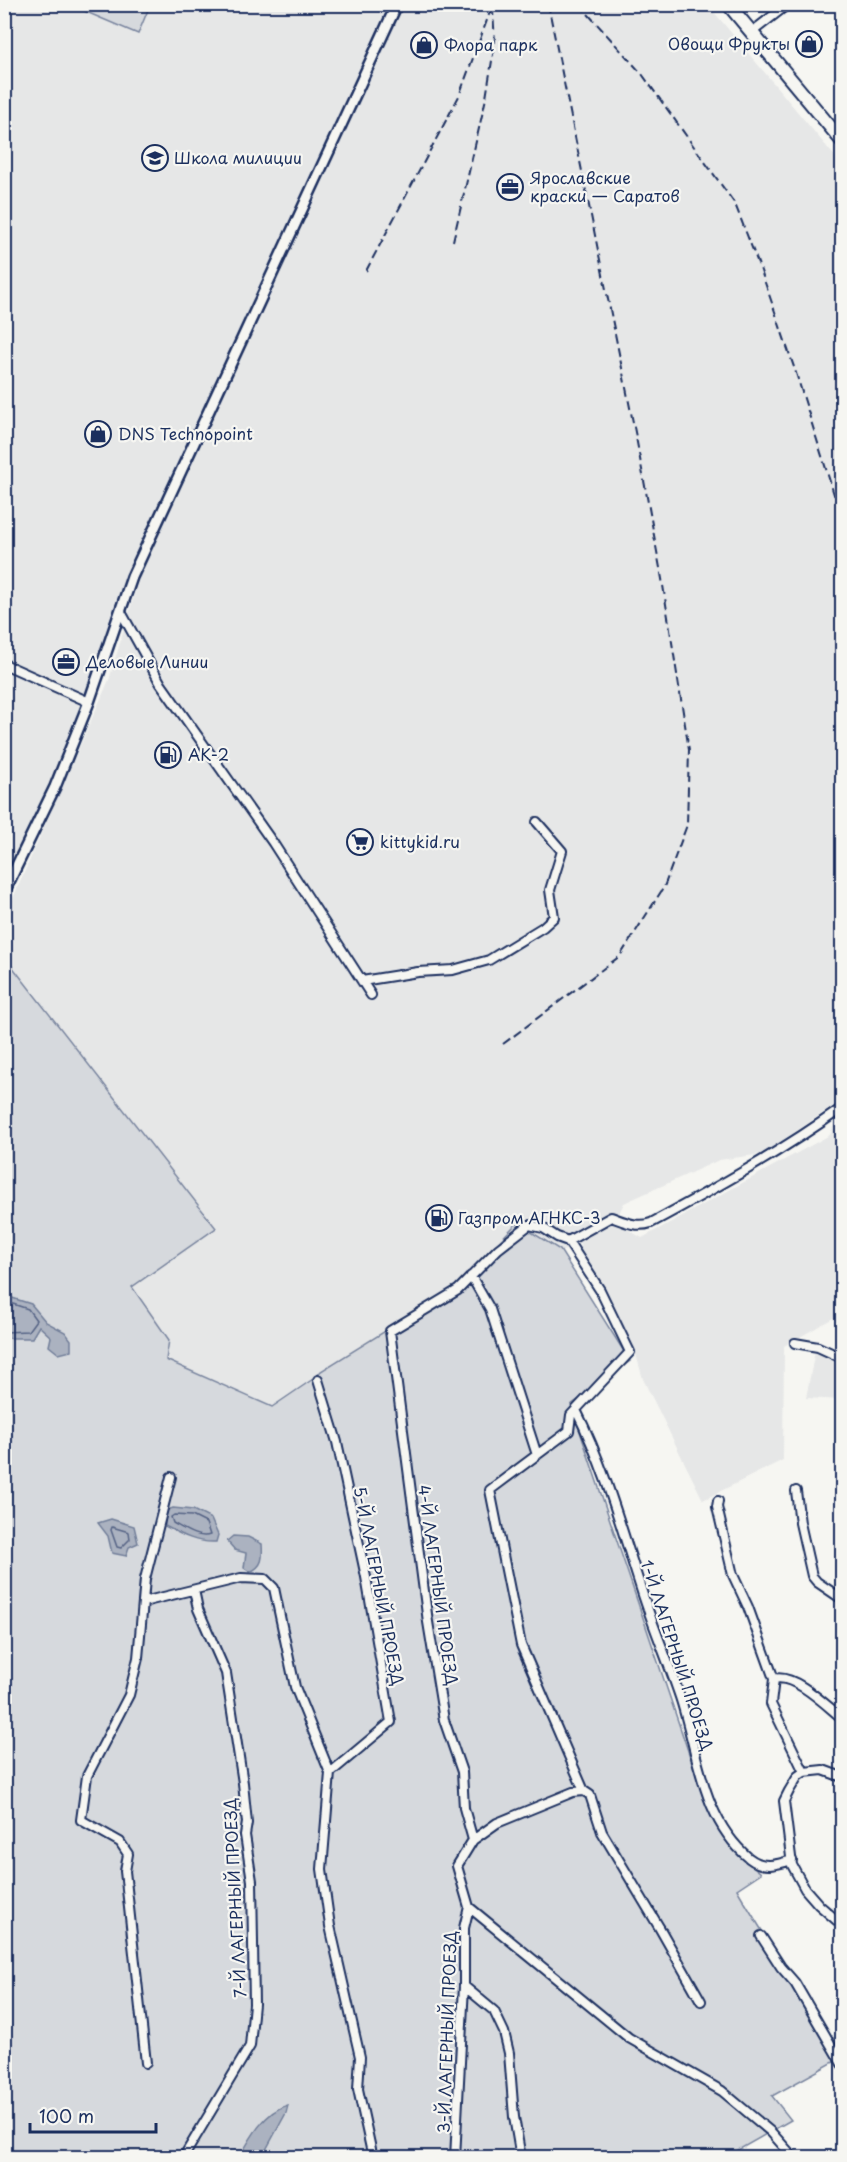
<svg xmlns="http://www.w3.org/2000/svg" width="847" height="2162" font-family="'Playpen Sans',sans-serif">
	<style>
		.built { fill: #e6e7e7 }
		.green { fill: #d6d9dd; stroke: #78849e; stroke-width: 1.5 }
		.water { fill: #abb2c0; stroke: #717e99; stroke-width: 1.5 }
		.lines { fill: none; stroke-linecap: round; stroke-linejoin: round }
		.shore { stroke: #556385; stroke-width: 1.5 }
		.minor-casing { stroke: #1b2f5e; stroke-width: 12 }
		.tertiary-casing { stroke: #1b2f5e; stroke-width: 14 }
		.primary-casing { stroke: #1b2f5e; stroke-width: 16 }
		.minor { stroke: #f6f6f2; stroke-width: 8 }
		.tertiary { stroke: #f6f6f2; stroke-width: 9 }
		.primary { stroke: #f6f6f2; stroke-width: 12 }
		.rail { stroke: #1b2f5e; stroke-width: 2; stroke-dasharray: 9 4.5; stroke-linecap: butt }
		.labels { text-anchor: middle; stroke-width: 4.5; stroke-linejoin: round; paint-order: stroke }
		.poi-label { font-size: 16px; fill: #1b2f5e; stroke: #f6f6f2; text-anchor: start }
		.street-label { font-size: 16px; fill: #1b2f5e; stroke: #f6f6f2 }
	</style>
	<rect width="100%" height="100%" fill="#f6f6f2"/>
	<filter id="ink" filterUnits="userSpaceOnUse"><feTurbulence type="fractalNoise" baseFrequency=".0167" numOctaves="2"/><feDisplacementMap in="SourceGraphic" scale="12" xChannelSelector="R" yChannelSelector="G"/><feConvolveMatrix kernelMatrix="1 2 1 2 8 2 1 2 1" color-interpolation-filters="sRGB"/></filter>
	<g filter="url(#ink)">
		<path class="built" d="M4,5H392L116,600L97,679L60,765L5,881Z
			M404,5H708L842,165V1100L762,1154L719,1160L624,1203L615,1222L642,1238L830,1135L835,1121L842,1115V1313L784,1346L783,1460L703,1500L643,1379L633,1344L580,1252V1243L557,1254L450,1293L272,1407L166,1360L169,1339L132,1287L216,1228L5,956V916L109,680L141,572Z
			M818,1349L842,1361V1400L806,1398L814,1356Z"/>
		<path class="green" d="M70,5H69H150L138,34Z
			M4,956L216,1228L132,1287L169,1340L166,1360L272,1407L316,1377L321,1371L453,1289L517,1223L560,1250L630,1361L571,1405L706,1804L738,1854L761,1873L737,1889C770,1946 807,2001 841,2058L772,2096L791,2120L738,2150L741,2157H5Z"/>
		<path class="water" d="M6,1296L31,1304L46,1322L65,1332L71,1340V1351L59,1354L49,1346L51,1337L39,1326L32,1338H5Z
			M173,1508L193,1510L211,1519L218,1535L216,1542C196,1543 182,1535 165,1526V1511Z
			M111,1519L134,1526L138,1543L129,1547L126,1556L112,1553L108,1536L98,1523Z
			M233,1536L248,1537L262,1544C263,1558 263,1566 250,1572L244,1568L246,1553L235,1550L227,1541Z
			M288,2105L286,2113L262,2157H240C250,2138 265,2111 288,2105Z"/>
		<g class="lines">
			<path class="shore" d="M4,1301L28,1309L36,1320L28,1331L4,1332
				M174,1515L192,1516L206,1523L210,1535C198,1539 184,1529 173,1523L171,1517Z
				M112,1527L129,1532L130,1539L121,1548L117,1547L111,1530Z"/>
			<defs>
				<path id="minor" d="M752,32L788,4
					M121,612L161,684L273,843L371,995
					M4,664L89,702
					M362,981L418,972L453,970L489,960L543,927L554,917L550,890L562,851L537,822
					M568,1241L611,1217C625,1222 637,1228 651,1223C716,1188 782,1151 842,1108
					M471,1276L490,1309L537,1455
					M795,1343L818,1347L842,1358
					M318,1380L337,1442L366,1577L391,1722L330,1773
					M576,1410C606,1470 623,1534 644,1598C655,1631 669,1664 680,1697C698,1751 701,1818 749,1858C763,1869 776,1865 792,1860
					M796,1491L800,1523L812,1576L817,1582L842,1599
					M718,1501L717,1507L733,1575L748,1607L774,1679L771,1704L804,1772
					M143,1602L241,1578L265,1579L274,1588L295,1687L330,1773L322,1869L330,1926L360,2057L358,2089L373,2158
					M774,1679C794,1673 827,1706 842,1718
					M804,1772L798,1776L789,1791L784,1801L792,1865L805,1889L819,1905L842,1925
					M804,1772L823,1770L842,1777
					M584,1791L590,1795L602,1832L659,1927L701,2001
					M473,1840L464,1808L462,1772L444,1720L428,1622L390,1331L458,1290L498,1249L529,1225L543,1228L557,1237L568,1241L600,1290L630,1352L571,1415L569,1431L490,1490L521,1645L584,1791L573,1792L497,1823L473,1840L457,1866L469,1907L629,2038L722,2091L771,2132L794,2158
					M761,1936L781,1967L795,1983L842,2064
					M464,1986L494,2011L504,2032L509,2053L514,2117L521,2158
					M146,2063L125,1871L128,1854L120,1842L81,1820L87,1776L129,1695L138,1658L145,1579L171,1477
					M183,2158L250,2046L254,2004L252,1881L245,1835L247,1823L243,1783L226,1673L198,1609L194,1590
					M455,2158L464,1986V1928L469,1907"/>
				<path id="tertiary" d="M4,892L55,787L89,702L132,577L397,4"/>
				<path id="primary" d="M728,4L842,141"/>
			</defs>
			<use href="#minor" class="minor-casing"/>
			<use href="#tertiary" class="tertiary-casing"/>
			<use href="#primary" class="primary-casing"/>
			<use href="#minor" class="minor"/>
			<use href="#tertiary" class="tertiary"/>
			<use href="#primary" class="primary"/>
			<path class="rail" d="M579,4L642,74L735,204L761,271L796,373L842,520
				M453,241L486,98L495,42L493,11
				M366,271L459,96L493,4
				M503,1044L620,956L664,887L687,825L689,750L662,579L636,437L548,4"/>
		</g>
	</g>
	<defs>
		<symbol id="shop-ring" viewBox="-11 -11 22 22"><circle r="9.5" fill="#f6f6f2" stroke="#1b2f5e" stroke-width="1.5"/><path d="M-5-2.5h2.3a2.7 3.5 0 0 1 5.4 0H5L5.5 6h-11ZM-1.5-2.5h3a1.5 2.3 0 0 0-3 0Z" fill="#1b2f5e"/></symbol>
		<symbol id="university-ring" viewBox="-11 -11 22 22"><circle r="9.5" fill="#f6f6f2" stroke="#1b2f5e" stroke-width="1.5"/><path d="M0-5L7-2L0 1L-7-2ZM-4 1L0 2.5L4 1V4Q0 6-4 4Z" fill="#1b2f5e"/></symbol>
		<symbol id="office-ring" viewBox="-11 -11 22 22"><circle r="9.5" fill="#f6f6f2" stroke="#1b2f5e" stroke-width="1.5"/><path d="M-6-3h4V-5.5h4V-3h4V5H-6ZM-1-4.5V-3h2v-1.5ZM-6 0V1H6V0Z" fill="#1b2f5e"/></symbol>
		<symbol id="fuel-ring" viewBox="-11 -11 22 22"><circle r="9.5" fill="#f6f6f2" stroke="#1b2f5e" stroke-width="1.5"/><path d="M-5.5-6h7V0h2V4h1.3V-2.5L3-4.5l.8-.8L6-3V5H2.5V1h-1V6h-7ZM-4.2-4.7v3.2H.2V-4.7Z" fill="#1b2f5e"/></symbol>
		<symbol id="supermarket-ring" viewBox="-11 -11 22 22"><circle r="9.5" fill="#f6f6f2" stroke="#1b2f5e" stroke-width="1.5"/><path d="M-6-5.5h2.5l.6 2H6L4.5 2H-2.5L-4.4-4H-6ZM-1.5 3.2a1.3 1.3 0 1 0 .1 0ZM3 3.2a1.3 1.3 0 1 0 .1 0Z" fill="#1b2f5e"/></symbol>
	</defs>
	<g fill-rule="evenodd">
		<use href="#shop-ring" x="794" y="29" width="30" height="30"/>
		<use href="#shop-ring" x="409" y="30" width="30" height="30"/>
		<use href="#university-ring" x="140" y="143" width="30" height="30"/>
		<use href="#office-ring" x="495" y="172" width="30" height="30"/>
		<use href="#shop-ring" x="83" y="419" width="30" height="30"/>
		<use href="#office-ring" x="51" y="647" width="30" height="30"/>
		<use href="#fuel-ring" x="153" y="740" width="30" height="30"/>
		<use href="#supermarket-ring" x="345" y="827" width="30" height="30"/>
		<use href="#fuel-ring" x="424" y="1203" width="30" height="30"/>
	</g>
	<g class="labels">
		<g class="poi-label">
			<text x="790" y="50" text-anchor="end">Овощи Фрукты</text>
			<text x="444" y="51">Флора парк</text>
			<text x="174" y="164">Школа милиции</text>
			<text x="530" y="184">Ярославские<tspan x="530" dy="18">краски — Саратов</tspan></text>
			<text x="118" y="440">DNS Technopoint</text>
			<text x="86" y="668">Деловые Линии</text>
			<text x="188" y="761">АК-2</text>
			<text x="380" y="848">kittykid.ru</text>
			<text x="458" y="1224">Газпром АГНКС-3</text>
		</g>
		<g class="street-label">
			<text transform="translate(438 1585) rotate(82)" y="6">4-Й ЛАГЕРНЫЙ ПРОЕЗД</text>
			<text transform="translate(379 1586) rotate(79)" y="6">5-Й ЛАГЕРНЫЙ ПРОЕЗД</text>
			<text transform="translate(677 1655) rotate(72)" y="6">1-Й ЛАГЕРНЫЙ ПРОЕЗД</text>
			<text transform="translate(235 1898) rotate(-93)" y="6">7-Й ЛАГЕРНЫЙ ПРОЕЗД</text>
			<text transform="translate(447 2032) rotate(-88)" y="6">3-Й ЛАГЕРНЫЙ ПРОЕЗД</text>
		</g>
	</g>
	<rect width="847" height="2162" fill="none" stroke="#f6f6f2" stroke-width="24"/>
	<rect x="12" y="12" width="823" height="2138" fill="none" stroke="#1b2f5e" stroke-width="2" filter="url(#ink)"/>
	<path d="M30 2123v9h126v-9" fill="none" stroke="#1b2f5e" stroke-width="3"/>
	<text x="39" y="2123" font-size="18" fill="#1b2f5e" stroke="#f6f6f2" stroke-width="4.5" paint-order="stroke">100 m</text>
</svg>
